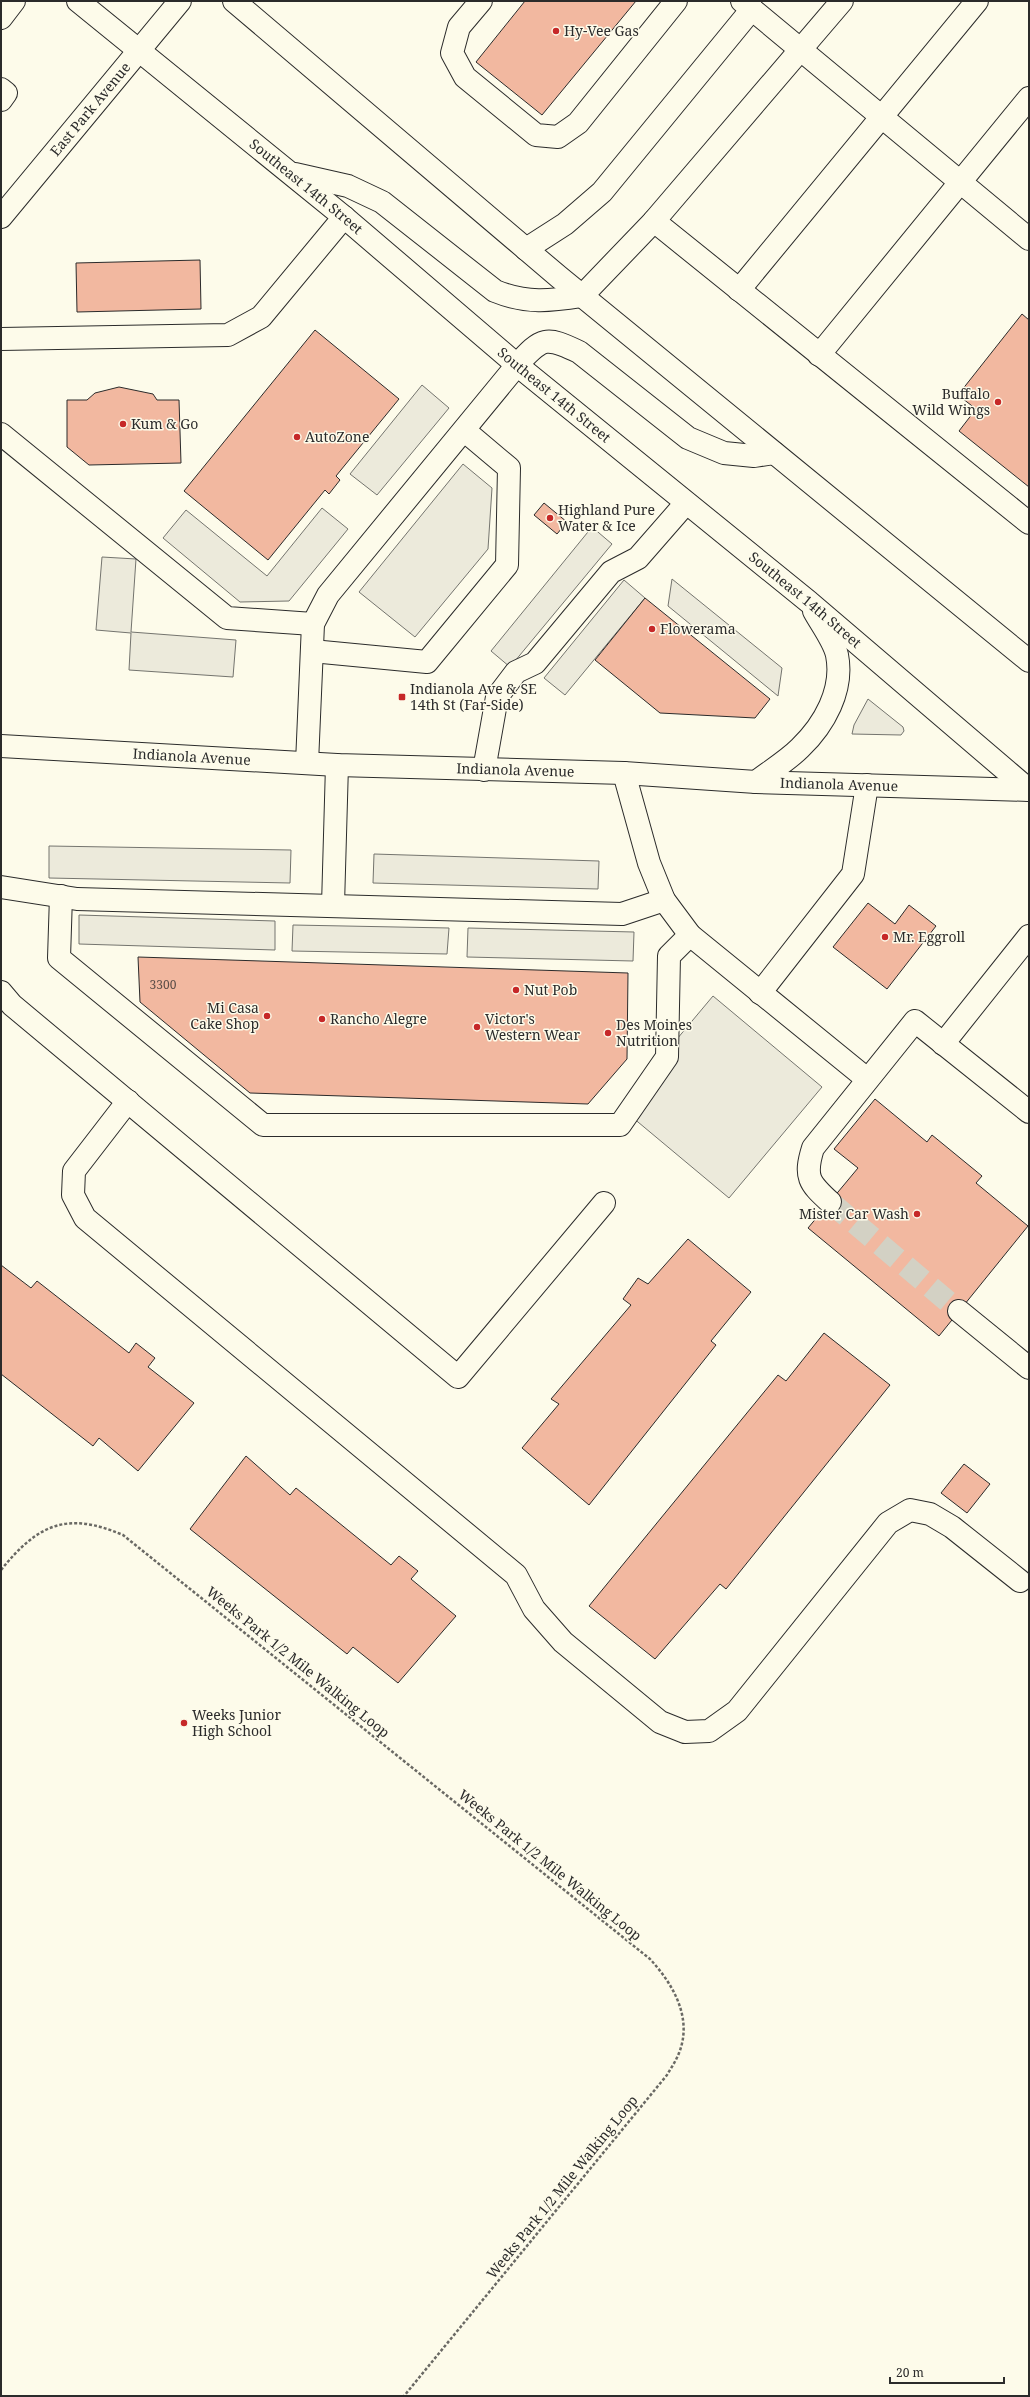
<svg xmlns="http://www.w3.org/2000/svg" width="1030" height="2397" font-family="'Noto Serif',serif">
	<style>
		.parking { fill: #eceadb; stroke: #74746e }
		.building { fill: #f2b8a0; stroke: #2b2b2b }
		.lines { fill: none; stroke-linecap: round; stroke-linejoin: round }
		.minor-tunnel { stroke: #d3d1c4; stroke-width: 22; stroke-dasharray: 22 11; stroke-linecap: butt }
		.minor-casing { stroke: #2b2b2b; stroke-width: 24 }
		.major-casing { stroke: #2b2b2b; stroke-width: 24 }
		.path { stroke: #6a6964; stroke-width: 2.5; stroke-dasharray: 3 2; stroke-linecap: butt }
		.minor { stroke: #fdfbea; stroke-width: 22 }
		.major { stroke: #fdfbea; stroke-width: 22 }
		.poi-dot { fill: #c62828; stroke: #fdfbea; stroke-width: 1.5 }
		.labels { text-anchor: middle; stroke-width: 3; stroke-linejoin: round; paint-order: stroke }
		.number-label { font-size: 12px; fill: #5d4e48 }
		.poi-label { font-size: 14px; fill: #2b2b2b; stroke: #fdfbea; text-anchor: start }
		.street-label { font-size: 14px; fill: #2b2b2b; stroke: #fdfbea }
	</style>
	<rect width="100%" height="100%" fill="#fdfbea"/>
	<path class="parking" d="M422,385L449,408L377,495L350,474Z
		M463,464L492,488L488,549L415,637L359,592Z
		M322,508L348,529L289,601L240,602L163,538L186,510L267,576Z
		M592,527L612,544L510,667L491,651Z
		M102,557L136,559L131,632L236,640L233,677L129,670L131,633L96,630Z
		M672,579L782,668L778,696L668,606Z
		M624,580L645,598L565,695L544,678Z
		M868,699L903,727L904,731L901,735L852,734L854,725Z
		M49,846L291,850L290,883L49,878Z
		M374,854L599,861L598,889L373,883Z
		M79,915L275,921V950L79,944Z
		M293,925L449,928L447,954L292,951Z
		M468,928L634,932L633,961L467,957Z
		M713,996L822,1087L729,1198L620,1107Z"/>
	<path class="building" d="M525,1H636L542,115L476,62Z
		M200,260L201,309L77,312L76,263Z
		M1022,314L1029,320V487L959,431L976,409L958,395Z
		M315,330L399,399L336,476L340,480L329,494L325,490L268,560L184,491Z
		M119,387L153,394L157,400H179L181,463L89,465L67,447V400H87L95,393Z
		M544,503L567,522L557,534L534,515Z
		M645,598L770,699L755,718L660,713L595,660Z
		M868,903L895,924L909,905L936,926L887,989L833,947Z
		M138,957L628,973L627,1059L588,1104L250,1093L140,1002Z
		M875,1099L927,1142L932,1135L982,1176L976,1183L1028,1226L939,1336L808,1228L858,1168L834,1149Z
		M688,1239L751,1292L711,1341L716,1345L589,1505L522,1448L559,1404L551,1399L631,1305L623,1299L638,1278L648,1284Z
		M1,1265L31,1288L37,1281L129,1353L136,1343L155,1358L148,1367L194,1403L138,1471L99,1438L93,1446L1,1374Z
		M824,1333L890,1385L726,1589L720,1584L655,1659L589,1606L778,1375L786,1381Z
		M246,1456L290,1495L296,1488L391,1565L399,1556L418,1571L411,1579L456,1616L398,1683L353,1647L347,1654L190,1529Z
		M964,1464L990,1484L967,1513L941,1493Z"/>
	<g class="lines">
		<path class="minor-tunnel" d="M830,1202L959,1311"/>
		<defs>
			<g id="minor">
				<path d="M481,1L459,27L452,53L465,77L536,135L558,137L578,123L676,1"/>
				<path d="M742,1L1029,239"/>
				<path d="M1,18L14,1"/>
				<path d="M1,89L6,93L1,100"/>
				<path id="s1" d="M1,217L180,1"/>
				<path d="M654,221L1029,523"/>
				<path d="M526,249L565,224L602,192L752,9"/>
				<path d="M739,290L977,1"/>
				<path d="M582,296L654,221L842,1"/>
				<path d="M1,339L228,335L261,317L344,217"/>
				<path d="M819,355L1029,98"/>
				<path d="M1,434L227,618L313,624"/>
				<path d="M312,651L427,662L507,565L509,468L465,431"/>
				<path d="M307,763L313,624L328,595L517,365"/>
				<path d="M484,770L497,697L516,672L535,663L611,572L638,558L686,503"/>
				<path d="M624,773L649,863L664,900L690,935L867,1079"/>
				<path d="M1,887L77,899L622,914L664,900"/>
				<path d="M61,896L59,958L263,1125H620L667,1057L669,956L690,935"/>
				<path d="M333,905L337,765"/>
				<path d="M1,992L12,1005L458,1377L604,1203"/>
				<path d="M760,993L853,874L867,785"/>
				<path d="M943,1044L1029,936"/>
				<path d="M128,1101L74,1171L73,1195L85,1218L516,1575L534,1609L563,1642L660,1722L685,1732L709,1731L737,1711L888,1523L910,1510L930,1514L952,1527L1020,1581"/>
				<path d="M830,1202C809,1183 804,1177 813,1148L915,1021L1029,1112"/>
				<path d="M959,1311L1029,1368"/>
			</g>
			<g id="major">
				<path id="s2" d="M78,1L344,217L517,365L809,602L1029,790"/>
				<path d="M234,1L559,277L1029,661"/>
				<path d="M295,174L348,186L382,202L495,291C527,304 550,301 582,296"/>
				<path d="M517,365C542,337 546,336 579,352L688,438L724,453L754,456L774,453"/>
				<path id="s3" d="M1,746L337,765L624,773L756,782L1029,790"/>
				<path d="M756,782C770,771 787,761 800,748C824,725 844,690 837,655C834,641 821,624 814,611"/>
			</g>
		</defs>
		<use href="#minor" class="minor-casing"/>
		<use href="#major" class="major-casing"/>
		<path class="path" d="M1,1570C38,1524 67,1511 123,1535L650,1959C673,1984 693,2018 679,2053C676,2061 671,2068 667,2075L404,2396"/>
		<use href="#minor" class="minor"/>
		<use href="#major" class="major"/>
	</g>
	<g class="poi-dot">
		<circle cx="556" cy="31" r="4"/>
		<circle cx="998" cy="402" r="4"/>
		<circle cx="123" cy="424" r="4"/>
		<circle cx="297" cy="437" r="4"/>
		<circle cx="550" cy="518" r="4"/>
		<circle cx="652" cy="629" r="4"/>
		<rect x="398" y="693" width="8" height="8" rx="2"/>
		<circle cx="885" cy="937" r="4"/>
		<circle cx="516" cy="990" r="4"/>
		<circle cx="267" cy="1016" r="4"/>
		<circle cx="322" cy="1019" r="4"/>
		<circle cx="477" cy="1027" r="4"/>
		<circle cx="608" cy="1033" r="4"/>
		<circle cx="917" cy="1214" r="4"/>
		<circle cx="184" cy="1723" r="4"/>
	</g>
	<g class="labels">
		<g class="number-label">
			<text x="163" y="989">3300</text>
		</g>
		<g class="poi-label">
			<text x="564" y="36">Hy-Vee Gas</text>
			<text x="990" y="399" text-anchor="end">Buffalo<tspan x="990" dy="16">Wild Wings</tspan></text>
			<text x="131" y="429">Kum &amp; Go</text>
			<text x="305" y="442">AutoZone</text>
			<text x="558" y="515">Highland Pure<tspan x="558" dy="16">Water &amp; Ice</tspan></text>
			<text x="660" y="634">Flowerama</text>
			<text x="410" y="694">Indianola Ave &amp; SE<tspan x="410" dy="16">14th St (Far-Side)</tspan></text>
			<text x="893" y="942">Mr. Eggroll</text>
			<text x="524" y="995">Nut Pob</text>
			<text x="259" y="1013" text-anchor="end">Mi Casa<tspan x="259" dy="16">Cake Shop</tspan></text>
			<text x="330" y="1024">Rancho Alegre</text>
			<text x="485" y="1024">Victor's<tspan x="485" dy="16">Western Wear</tspan></text>
			<text x="616" y="1030">Des Moines<tspan x="616" dy="16">Nutrition</tspan></text>
			<text x="909" y="1219" text-anchor="end">Mister Car Wash</text>
			<text x="192" y="1720">Weeks Junior<tspan x="192" dy="16">High School</tspan></text>
		</g>
		<g class="street-label">
			<text dy="5" stroke="none"><textPath href="#s1" startOffset="140">East Park Avenue</textPath></text>
			<text dy="5" stroke="none"><textPath href="#s2" startOffset="294">Southeast 14th Street</textPath></text>
			<text dy="5" stroke="none"><textPath href="#s2" startOffset="618">Southeast 14th Street</textPath></text>
			<text dy="5" stroke="none"><textPath href="#s2" startOffset="942">Southeast 14th Street</textPath></text>
			<text dy="5" stroke="none"><textPath href="#s3" startOffset="191">Indianola Avenue</textPath></text>
			<text dy="5" stroke="none"><textPath href="#s3" startOffset="515">Indianola Avenue</textPath></text>
			<text dy="5" stroke="none"><textPath href="#s3" startOffset="839">Indianola Avenue</textPath></text>
			<text transform="translate(298 1662) rotate(39)" y="5">Weeks Park 1/2 Mile Walking Loop</text>
			<text transform="translate(550 1865) rotate(39)" y="5">Weeks Park 1/2 Mile Walking Loop</text>
			<text transform="translate(562 2187) rotate(-51)" y="5">Weeks Park 1/2 Mile Walking Loop</text>
		</g>
	</g>
	<rect width="1030" height="2397" fill="none" stroke="#2b2b2b" stroke-width="4"/>
	<path d="M890 2377v6h114v-6" fill="none" stroke="#2b2b2b" stroke-width="2"/>
	<text x="896" y="2377" font-size="12" fill="#2b2b2b" stroke="#fdfbea" stroke-width="3" paint-order="stroke">20 m</text>
</svg>
